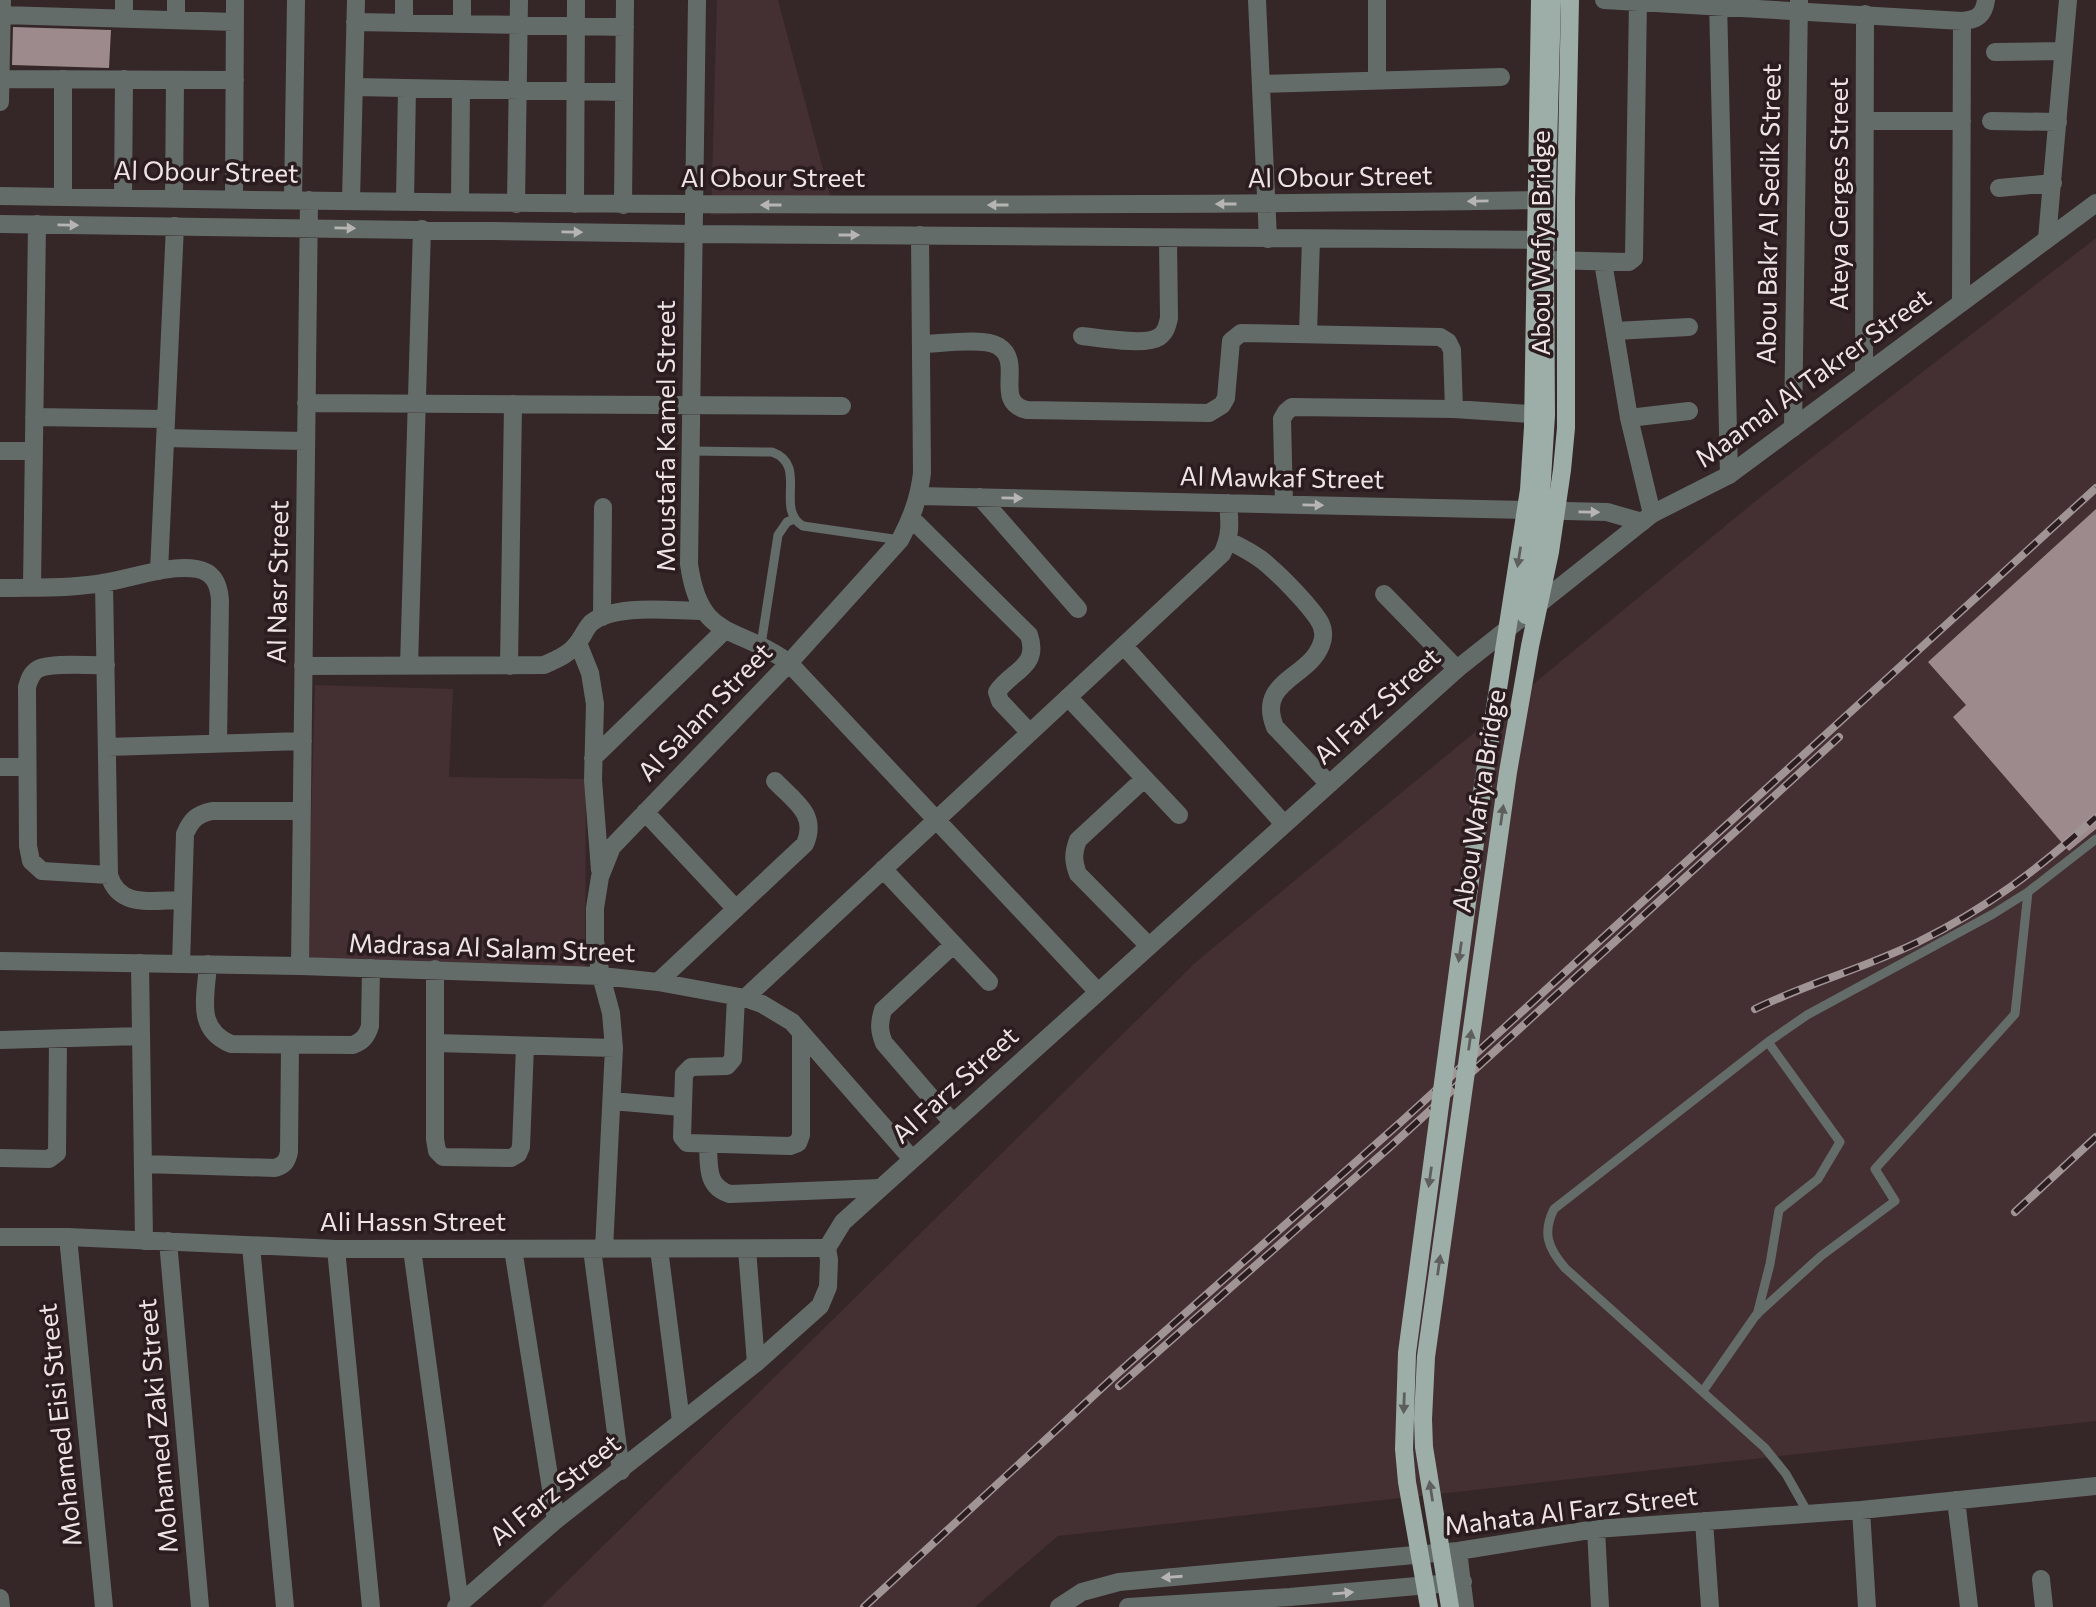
<svg xmlns="http://www.w3.org/2000/svg" width="2096" height="1607" font-family="Commissioner,sans-serif">
	<style>
		.built { fill: #442f33 }
		.building { fill: #9d8a8d }
		.lines { fill: none; stroke-linecap: round; stroke-linejoin: round }
		.service { stroke: #646c6a; stroke-width: 9 }
		.minor { stroke: #646c6a; stroke-width: 18 }
		.tertiary { stroke: #646c6a; stroke-width: 18 }
		.primary { stroke: #9daea9; stroke-width: 18 }
		.rail-casing { stroke: #a09495; stroke-width: 8 }
		.rail { stroke: #2b1c1f; stroke-width: 5; stroke-dasharray: 16; stroke-linecap: butt }
		.primary-bridge { stroke: #9daea9; stroke-width: 18 }
		.oneway { fill: #b7b4b4 }
		.oneway2 { fill: #5e5e5d }
		.labels { text-anchor: middle; stroke-width: 7; stroke-linejoin: round; paint-order: stroke }
		.street-label { font-size: 26px; fill: #eee4e5; stroke: #2b1c1f }
	</style>
	<rect width="100%" height="100%" fill="#352628"/>
	<path class="built" d="M717,0H778L834,210L711,215Z
		M2096,238V1421L1058,1536L975,1607H541L1197,961L1758,499Z
		M315,685L453,689L449,777L586,779L585,967L307,959Z"/>
	<path class="building" d="M13,27L111,30L109,68L12,65Z
		M2096,509V829L2069,851L1953,717L1966,705L1928,662Z"/>
	<g class="lines">
		<path class="service" d="M691,451L772,452C809,465 774,509 803,526L900,540
			M761,645L778,535L787,522L794,519
			M1757,1315L1770,1264L1779,1210L1818,1179L1840,1142L1768,1042
			M1703,1391L1756,1315L1821,1256L1895,1201L1875,1169L2015,1014L2028,892
			M1808,1513L1786,1474L1765,1448L1565,1268C1548,1248 1542,1233 1554,1209L1768,1042L1807,1015L1993,914L2028,892L2096,839"/>
		<path class="minor" d="M697,0L689,564C700,643 737,624 789,663L1098,992
			M1257,0L1268,239
			M1377,0V81
			M1604,0L1962,21C1977,20 1984,15 1986,0
			M1718,0L1729,475
			M2,15L235,22
			M124,19V0
			M176,20V0
			M355,22L625,27
			M404,23V0
			M462,24V0
			M1995,52L2063,51
			M0,79L235,80
			M1262,84L1501,77
			M354,87L624,92
			M0,102L2,0
			M1866,121H1962
			M1991,121L2058,122
			M1999,188L2053,183
			M0,196C515,205 1031,208 1546,200
			M63,197V79
			M123,198L124,79
			M174,198L175,80
			M234,198L235,0
			M293,199L296,0
			M351,200L356,0
			M405,201L407,88
			M460,202L461,89
			M516,204L519,0
			M575,204L576,0
			M623,205L625,0
			M0,224L693,234L1546,240
			M2047,239L2068,0
			M1545,260L1629,262L1634,258L1638,0
			M1603,262L1629,418L1652,514
			M1961,303L1962,21
			M1615,331L1689,327
			M1308,333L1311,239
			M1082,336C1100,338 1146,346 1159,337C1166,332 1167,326 1169,318L1168,239
			M921,344C938,344 984,337 998,346C1025,362 992,402 1027,410L1209,413L1222,405L1226,398L1231,341L1241,333L1440,337L1448,342L1452,350L1454,409
			M1864,374L1865,14
			M306,403L842,406
			M34,417L165,419
			M1629,418L1689,411
			M1793,428L1799,0
			M165,438L306,441
			M0,451H34
			M919,496L1607,512L1642,522
			M980,497L1078,609
			M1284,504L1282,419L1286,412L1292,407L1454,409L1546,415
			M912,519L1029,635C1040,667 1012,670 997,692L1000,701L1030,733
			M1229,541C1243,548 1259,556 1270,567C1284,579 1308,604 1318,619C1323,626 1325,636 1321,645C1309,678 1256,681 1275,727L1329,784
			M159,571L175,226
			M104,583L109,875C119,909 153,900 183,900
			M32,587L37,224
			M0,588C34,587 68,589 102,583C130,579 168,564 197,569C214,572 219,585 220,600L218,743
			M1384,594L1457,669
			M602,617L603,507
			M578,643L590,673L595,704L593,780L600,870
			M1124,646L1284,824
			M106,665C90,666 52,662 38,669C31,673 29,680 27,687L28,846L31,861L42,871L109,875
			M303,666L544,665C558,659 570,654 579,641C583,636 586,628 591,623C615,603 672,611 703,611
			M409,666L422,229
			M509,666L513,404
			M1068,697L1179,815
			M107,747L303,741
			M593,758L725,630
			M0,767H27
			M1144,779L1078,840C1073,853 1073,861 1078,874L1149,946
			M645,812L736,909
			M883,869L989,982
			M0,961L300,966L601,976L658,982L745,998L762,1004L792,1022L912,1159
			M140,963L144,1241
			M181,964L185,834C191,820 197,814 212,811H302
			M208,964C206,997 195,1029 231,1044L353,1045C363,1041 367,1036 370,1026L371,968
			M300,966L309,200
			M435,969V1139L437,1151L443,1157L511,1158L518,1154L521,1147L525,1046
			M658,982L805,844C818,814 794,801 775,781
			M736,997L733,1059L727,1066L691,1067L684,1074L682,1137L687,1143L790,1146L798,1143L801,1135V1032
			M745,998L1222,554C1231,536 1230,523 1228,503
			M0,1040L141,1036
			M435,1043L614,1048
			M612,1101L681,1107
			M953,1123L884,1043C879,1031 879,1023 883,1010L953,945
			M708,1145C709,1166 706,1187 730,1194L880,1188
			M0,1158L49,1159L57,1153L58,1039
			M143,1164L275,1168C284,1165 287,1162 289,1152L290,1045
			M0,1237H68L336,1249L827,1248
			M68,1237L104,1607
			M168,1241L200,1607
			M251,1246L285,1607
			M336,1249L371,1607
			M412,1249L460,1604
			M513,1249L556,1520
			M592,1249L621,1471
			M604,1249L614,1048L611,1013L601,976L595,941V908L600,877L612,847L789,663L900,540C912,517 919,498 922,473L920,235
			M659,1249L681,1421
			M747,1249L756,1363
			M1956,1500L1969,1607
			M1861,1510L1867,1607
			M1704,1521L1710,1607
			M1596,1529L1600,1607
			M1458,1551L1465,1607
			M2041,1579L2044,1607
			M0,1598L1,1607
			M1059,1607L1082,1592L1119,1582L1458,1551L1596,1529L1861,1510L2096,1486
			M1128,1607L1290,1597L1463,1582"/>
		<path class="tertiary" d="M456,1607L556,1520L756,1363L820,1306L828,1287L829,1260L827,1248L843,1222L1457,669L1652,514L1729,475L2096,203"/>
		<path class="primary" d="M1526,615L1540,511L1546,415L1545,260L1552,0"/>
		<defs>
			<path id="rail" d="M1755,1009C1808,983 1865,968 1918,942C1986,909 2040,868 2096,817
				M2015,1212L2096,1137
				M1119,1386L1391,1146L1839,737
				M864,1607L1118,1373L1402,1121L2096,488"/>
		</defs>
		<use href="#rail" class="rail-casing"/>
		<use href="#rail" class="rail"/>
		<path class="primary-bridge" d="M1429,1607L1407,1482L1404,1449L1407,1353L1481,798L1529,490L1533,427L1540,0
			M1450,1607L1424,1447L1423,1419L1426,1357L1508,772L1530,646L1550,552L1562,470L1566,428V201L1570,0"/>
	</g>
	<defs><path id="oneway-solid" d="M-6-.8H1V-3.2L6.5 0L1 3.2V.8H-6Z" transform="scale(1.75)"/></defs>
	<g class="oneway">
		<use href="#oneway-solid" transform="translate(1478 201) rotate(179)"/>
		<use href="#oneway-solid" transform="translate(1226 204) rotate(180)"/>
		<use href="#oneway-solid" transform="translate(771 205) rotate(180)"/>
		<use href="#oneway-solid" transform="translate(998 205) rotate(180)"/>
		<use href="#oneway-solid" transform="translate(68 225) rotate(1)"/>
		<use href="#oneway-solid" transform="translate(345 228) rotate(1)"/>
		<use href="#oneway-solid" transform="translate(572 232) rotate(1)"/>
		<use href="#oneway-solid" transform="translate(849 235)"/>
		<use href="#oneway-solid" transform="translate(1012 498) rotate(1)"/>
		<use href="#oneway-solid" transform="translate(1313 505) rotate(1)"/>
		<use href="#oneway-solid" transform="translate(1589 512) rotate(1)"/>
		<use href="#oneway-solid" transform="translate(1172 1577) rotate(176)"/>
		<use href="#oneway-solid" transform="translate(1343 1593) rotate(-5)"/>
	</g>
	<g class="oneway2">
		<use href="#oneway-solid" transform="translate(1519 557) rotate(99)"/>
		<use href="#oneway-solid" transform="translate(1502 815) rotate(-82)"/>
		<use href="#oneway-solid" transform="translate(1460 952) rotate(98)"/>
		<use href="#oneway-solid" transform="translate(1470 1040) rotate(-82)"/>
		<use href="#oneway-solid" transform="translate(1430 1177) rotate(98)"/>
		<use href="#oneway-solid" transform="translate(1439 1265) rotate(-82)"/>
		<use href="#oneway-solid" transform="translate(1404 1403) rotate(92)"/>
		<use href="#oneway-solid" transform="translate(1431 1491) rotate(-99)"/>
	</g>
	<g class="labels">
		<g class="street-label">
			<text transform="translate(206 172) rotate(1)" y="9">Al Obour Street</text>
			<text transform="translate(1340 177) rotate(-1)" y="9">Al Obour Street</text>
			<text x="773" y="187">Al Obour Street</text>
			<text transform="translate(1839 194) rotate(-90)" y="9">Ateya Gerges Street</text>
			<text transform="translate(1769 214) rotate(-89)" y="9">Abou Bakr Al Sedik Street</text>
			<text transform="translate(1541 243) rotate(-90)" y="9">Abou Wafya Bridge</text>
			<text transform="translate(1813 378) rotate(-36)" y="9">Maamal Al Takrer Street</text>
			<text transform="translate(666 436) rotate(-90)" y="9">Moustafa Kamel Street</text>
			<text transform="translate(1282 478) rotate(1)" y="9">Al Mawkaf Street</text>
			<text transform="translate(278 582) rotate(-89)" y="9">Al Nasr Street</text>
			<text transform="translate(1377 706) rotate(-42)" y="9">Al Farz Street</text>
			<text transform="translate(705 712) rotate(-46)" y="9">Al Salam Street</text>
			<text transform="translate(1479 801) rotate(-81)" y="9">Abou Wafya Bridge</text>
			<text transform="translate(492 948) rotate(2)" y="9">Madrasa Al Salam Street</text>
			<text transform="translate(955 1085) rotate(-42)" y="9">Al Farz Street</text>
			<text x="413" y="1231">Ali Hassn Street</text>
			<text transform="translate(60 1425) rotate(-96)" y="9">Mohamed Eisi Street</text>
			<text transform="translate(158 1426) rotate(-95)" y="9">Mohamed Zaki Street</text>
			<text transform="translate(555 1490) rotate(-39)" y="9">Al Farz Street</text>
			<text transform="translate(1571 1511) rotate(-7)" y="9">Mahata Al Farz Street</text>
		</g>
	</g>
</svg>
